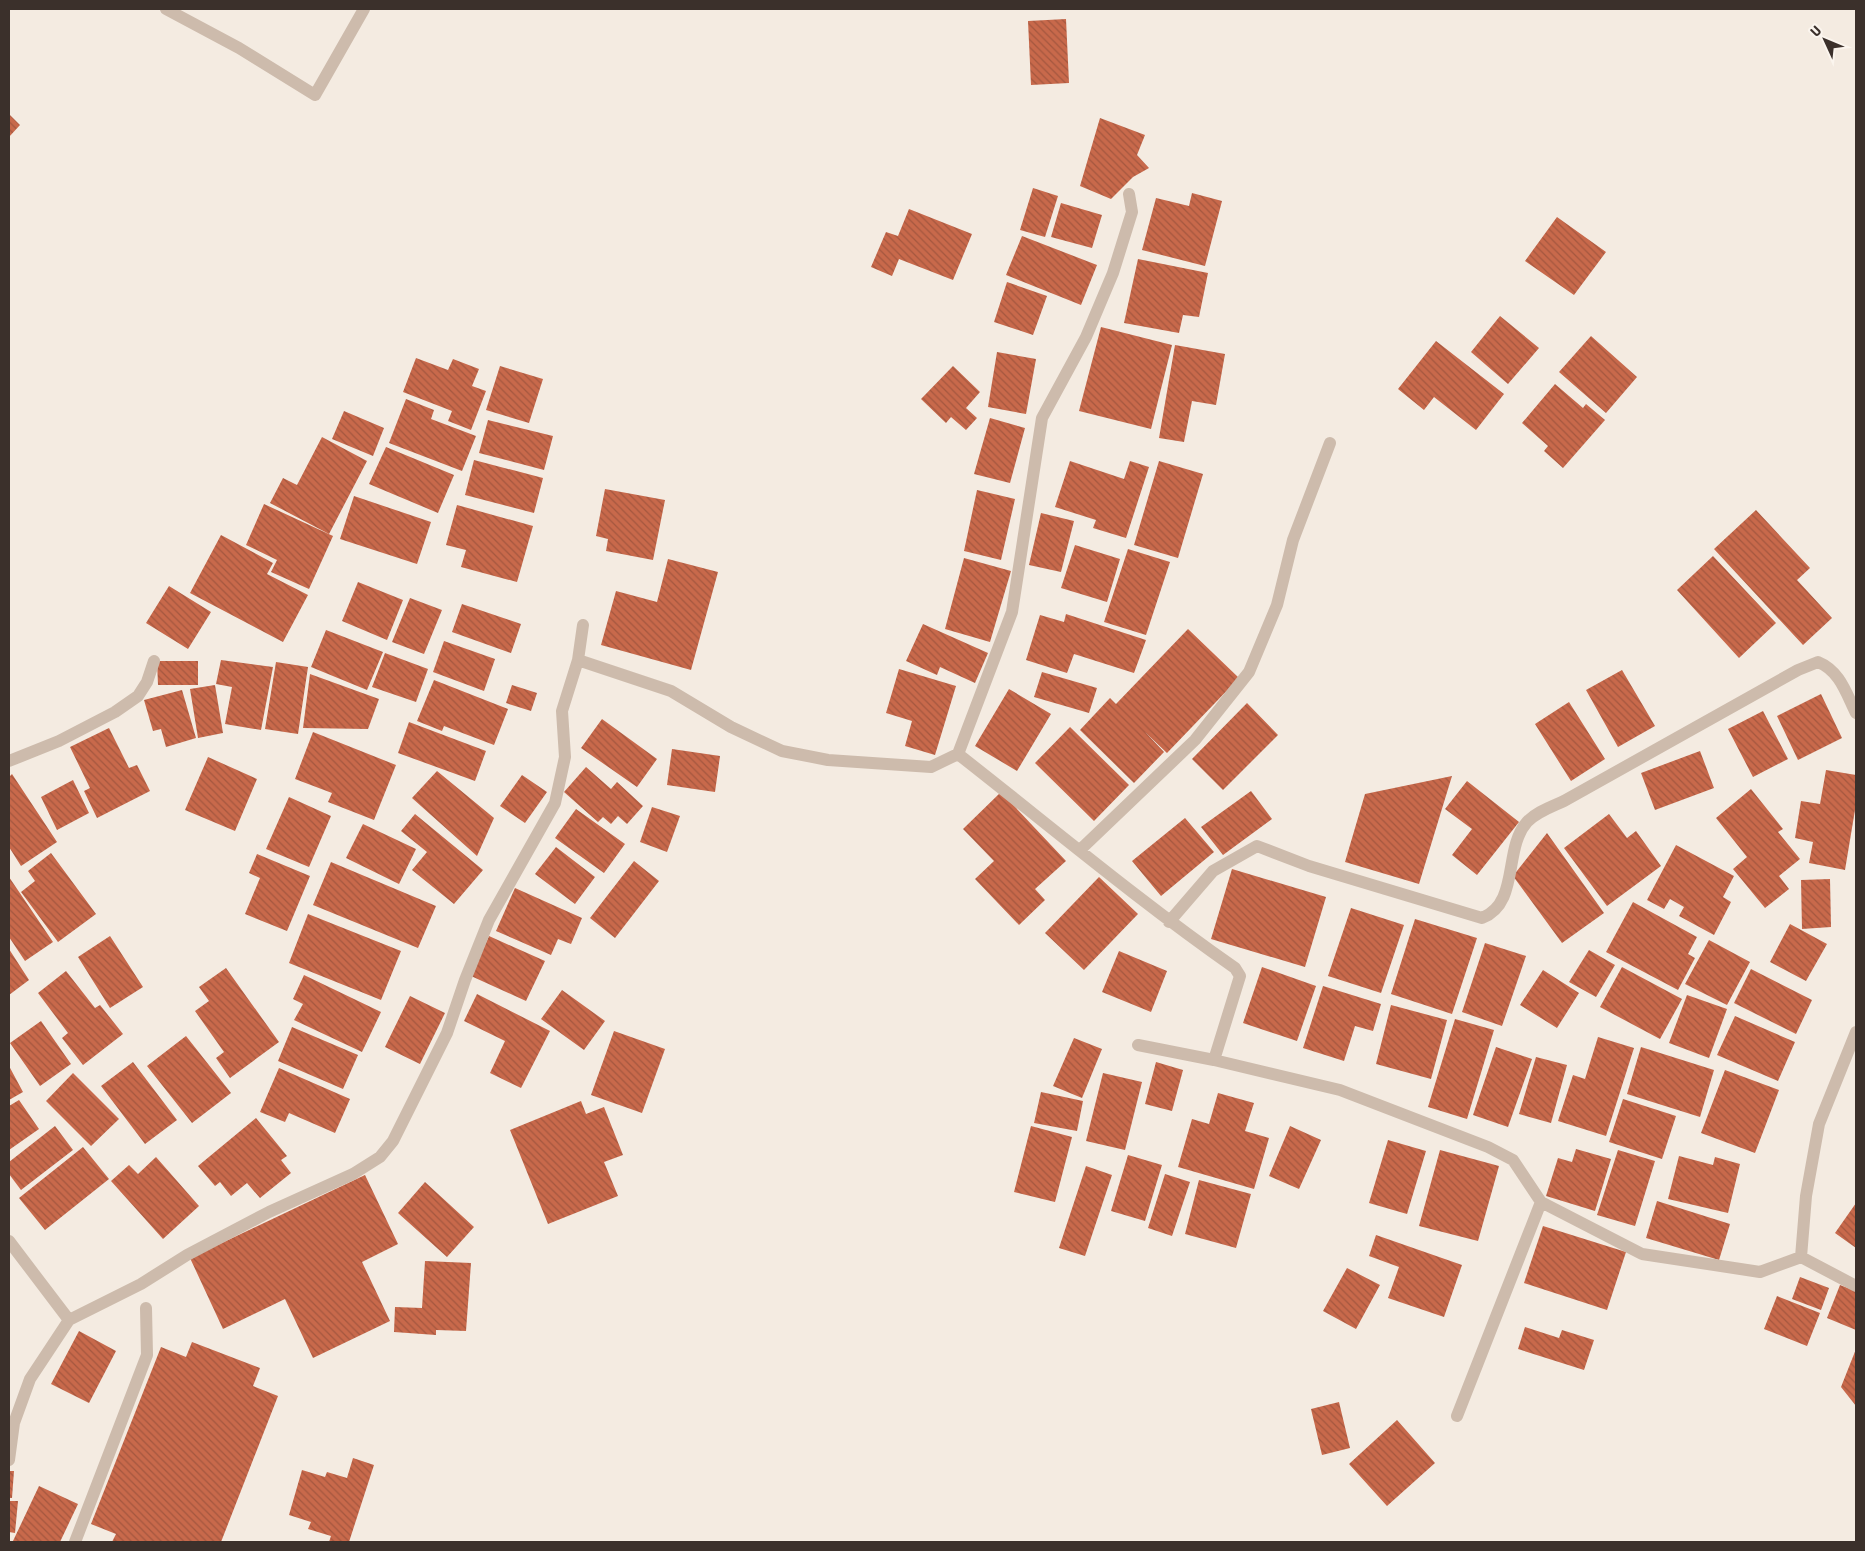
<svg xmlns="http://www.w3.org/2000/svg" width="1865" height="1551" font-family="'Asap Condensed',sans-serif">
	<style>
		.building { fill: url(#building-back-hatch) }
		.lines { fill: none; stroke-linecap: round; stroke-linejoin: round }
		.minor { stroke: #cdbbac; stroke-width: 12 }
	</style>
	<defs>
		<pattern id="building-back-hatch" width="6" height="6" patternUnits="userSpaceOnUse" patternTransform="scale(1.25)"><rect width="6" height="6" fill="#c8694b"/><path d="M-1 5l2 2M0 0l6 6M5-1l2 2" fill="none" stroke="#a4573f"/></pattern>
	</defs>
	<rect width="100%" height="100%" fill="#f4ebe1"/>
	<path class="building" d="M1066,19L1069,83L1031,85L1028,21Z
		M9,114L20,125L9,137Z
		M1100,118L1145,135L1137,155L1149,168L1133,177L1111,199L1080,186Z
		M1033,188L1058,196L1045,237L1020,230Z
		M1192,193L1222,201L1205,266L1142,250L1156,198L1189,206Z
		M1061,203L1102,215L1092,248L1051,237Z
		M909,209L972,234L953,280L899,259L892,276L871,267L886,232L898,236Z
		M1557,217L1606,252L1574,295L1525,261Z
		M1022,236L1097,265L1081,305L1006,275Z
		M1138,259L1208,273L1199,317L1183,315L1179,333L1124,323Z
		M1007,282L1047,296L1033,335L994,322Z
		M1500,316L1539,348L1508,384L1471,352Z
		M1101,327L1172,345L1151,429L1079,411Z
		M1591,336L1637,377L1606,413L1559,372Z
		M1436,341L1504,394L1476,430L1434,397L1424,410L1398,389Z
		M1175,345L1225,354L1216,405L1192,401L1184,442L1159,438Z
		M997,352L1036,359L1026,414L988,407Z
		M416,358L448,370L453,359L479,369L472,386L486,391L471,430L448,421L452,411L403,392Z
		M500,366L543,379L529,423L486,410Z
		M953,366L980,392L966,408L977,418L966,430L951,417L946,423L921,399Z
		M1555,384L1583,408L1586,404L1605,420L1563,468L1544,451L1548,446L1522,423Z
		M406,399L434,410L431,419L476,436L462,471L389,443Z
		M344,411L384,428L373,456L332,439Z
		M990,418L1025,428L1010,483L974,474Z
		M488,420L553,436L544,470L479,453Z
		M322,437L367,461L329,534L270,503L283,478L297,485Z
		M386,447L454,475L438,513L369,484Z
		M474,460L543,478L534,513L465,495Z
		M1070,461L1124,479L1130,461L1149,467L1126,538L1093,528L1096,520L1055,507Z
		M1159,461L1203,474L1178,558L1134,545Z
		M605,489L665,500L653,560L606,551L608,539L596,536Z
		M977,490L1015,499L1001,560L964,551Z
		M354,496L431,522L417,564L340,539Z
		M264,504L333,536L309,589L271,572L277,560L246,545Z
		M457,505L533,526L517,582L461,567L466,550L446,545Z
		M1756,510L1810,568L1797,580L1832,618L1803,645L1714,549Z
		M1041,513L1074,521L1061,572L1029,565Z
		M221,535L273,563L267,574L308,595L283,642L190,593Z
		M1075,545L1120,559L1107,602L1061,588Z
		M1128,549L1170,562L1146,635L1104,622Z
		M1713,556L1776,623L1739,658L1677,590Z
		M964,558L1011,571L990,642L945,629Z
		M668,559L718,572L691,670L601,645L616,591L657,602Z
		M358,582L403,600L387,640L342,621Z
		M169,586L211,612L188,649L146,623Z
		M410,598L442,610L424,654L392,642Z
		M462,604L521,624L511,653L452,632Z
		M1066,614L1146,640L1134,673L1074,654L1067,673L1026,660L1040,615L1064,622Z
		M923,624L988,653L975,683L940,667L937,675L906,661Z
		M1188,629L1239,678L1167,753L1145,732L1164,752L1134,783L1080,730L1110,698L1116,704Z
		M326,630L383,652L367,690L311,667Z
		M444,641L495,659L484,691L433,672Z
		M385,653L428,669L416,702L372,687Z
		M221,660L273,667L261,730L225,724L232,687L216,684Z
		M157,661H198V685H158Z
		M276,662L308,667L298,734L265,729Z
		M899,669L956,686L935,755L905,746L912,721L886,713Z
		M1622,670L1655,726L1618,747L1586,690Z
		M1042,672L1097,688L1089,713L1034,697Z
		M310,674L379,699L368,729L303,728Z
		M434,680L508,709L494,745L444,726L442,731L417,721Z
		M215,685L223,733L198,738L190,689Z
		M512,685L537,693L531,711L506,703Z
		M1009,689L1051,714L1017,771L975,746Z
		M182,690L196,738L166,747L161,729L153,731L144,700Z
		M1821,694L1842,738L1798,760L1777,716Z
		M1569,702L1605,759L1571,781L1535,724Z
		M1247,703L1278,735L1223,790L1192,759Z
		M1763,711L1788,759L1753,777L1728,729Z
		M602,719L657,759L637,787L581,748Z
		M409,722L486,751L475,781L398,753Z
		M1070,727L1129,785L1094,821L1035,763Z
		M109,728L129,768L137,765L150,791L97,818L84,791L90,788L70,747Z
		M313,732L396,765L374,820L328,802L332,793L295,779Z
		M672,749L720,756L715,792L667,785Z
		M1700,751L1714,788L1655,810L1641,773Z
		M208,757L257,779L235,831L185,810Z
		M586,767L611,789L617,782L643,806L627,824L618,816L611,824L603,817L598,822L564,792Z
		M1826,770L1856,775V804L1845,870L1809,863L1813,842L1795,838L1801,801L1820,804Z
		M437,771L494,818L477,856L412,798Z
		M12,774L57,842L21,866L9,847V777Z
		M522,775L547,792L525,823L500,806Z
		M1452,776L1419,884L1345,862L1365,794Z
		M73,780L89,813L57,830L41,797Z
		M1467,781L1519,822L1477,875L1452,855L1472,829L1445,809Z
		M1751,789L1783,829L1778,832L1800,859L1779,876L1789,889L1765,908L1733,869L1747,857L1716,818Z
		M1251,791L1272,819L1223,855L1201,827Z
		M1001,792L1066,861L1035,889L1045,900L1019,925L975,879L994,861L963,829Z
		M289,797L331,816L309,867L266,849Z
		M652,807L680,816L667,852L640,842Z
		M576,809L625,844L604,873L555,838Z
		M415,814L483,870L454,904L412,870L427,852L401,831Z
		M1609,814L1627,838L1636,831L1661,866L1607,906L1564,848Z
		M1185,818L1214,852L1161,896L1132,861Z
		M363,824L416,849L399,884L346,858Z
		M1547,833L1604,913L1562,943L1513,876Z
		M1676,845L1734,876L1723,897L1731,902L1714,935L1679,916L1684,907L1670,899L1664,909L1647,900Z
		M556,847L595,877L575,904L535,874Z
		M51,853L96,914L58,942L21,892L35,881L28,871Z
		M257,854L310,876L287,931L245,914L260,878L249,873Z
		M634,861L659,881L615,938L590,918Z
		M331,862L436,906L418,948L313,905Z
		M1232,869L1326,897L1305,967L1211,939Z
		M9,877L53,942L25,961L9,937Z
		M1099,877L1138,914L1084,970L1045,933Z
		M1830,879L1831,927L1802,929L1801,880Z
		M515,888L582,918L571,944L558,939L551,955L496,931Z
		M1633,902L1697,937L1688,954L1695,958L1678,990L1606,952Z
		M1351,908L1404,925L1381,993L1328,976Z
		M308,914L401,951L381,1000L289,963Z
		M1415,919L1477,938L1452,1014L1391,994Z
		M1790,924L1827,944L1806,981L1770,962Z
		M110,936L143,987L110,1008L78,957Z
		M489,936L545,961L526,1001L471,976Z
		M1709,940L1750,962L1727,1005L1685,984Z
		M1485,943L1526,956L1502,1026L1462,1012Z
		M9,949L29,980L9,995Z
		M1589,950L1615,965L1596,997L1569,982Z
		M1119,951L1167,971L1151,1012L1102,992Z
		M1262,967L1316,986L1297,1041L1243,1023Z
		M1622,967L1682,999L1660,1039L1600,1007Z
		M226,968L279,1042L230,1078L216,1058L224,1052L195,1011L209,1001L199,987Z
		M1751,969L1812,1000L1796,1034L1734,1003Z
		M1543,970L1579,993L1557,1028L1520,1005Z
		M66,971L95,1008L100,1005L123,1034L83,1065L62,1038L68,1033L38,993Z
		M304,975L381,1012L362,1052L294,1020L303,1004L293,999Z
		M1323,986L1381,1004L1373,1031L1355,1026L1344,1061L1303,1048Z
		M562,990L605,1021L584,1050L541,1019Z
		M477,994L550,1031L521,1088L490,1073L505,1041L464,1021Z
		M1687,995L1727,1009L1709,1058L1669,1043Z
		M410,996L445,1013L420,1064L385,1047Z
		M1391,1005L1447,1020L1431,1079L1376,1064Z
		M1735,1016L1795,1042L1778,1081L1717,1055Z
		M1455,1019L1494,1030L1467,1119L1428,1107Z
		M41,1021L71,1064L40,1086L10,1043Z
		M292,1027L358,1055L343,1089L278,1061Z
		M614,1031L665,1049L642,1113L591,1095Z
		M186,1036L231,1093L192,1123L147,1066Z
		M1598,1037L1634,1048L1606,1136L1558,1121L1573,1075L1585,1079Z
		M1074,1038L1102,1049L1082,1098L1053,1086Z
		M1496,1047L1532,1059L1508,1127L1473,1115Z
		M1641,1047L1714,1070L1700,1117L1627,1094Z
		M1536,1057L1567,1065L1551,1123L1519,1114Z
		M133,1062L177,1120L145,1144L101,1086Z
		M1156,1062L1183,1070L1172,1111L1145,1104Z
		M9,1066L23,1092L9,1100Z
		M279,1068L350,1099L335,1133L289,1113L285,1122L260,1112Z
		M1725,1070L1779,1090L1755,1153L1701,1133Z
		M73,1073L119,1119L91,1146L46,1101Z
		M1103,1073L1142,1082L1125,1150L1086,1141Z
		M1041,1092L1083,1101L1077,1131L1034,1123Z
		M1218,1093L1254,1103L1245,1131L1269,1138L1254,1189L1178,1167L1192,1119L1209,1124Z
		M1623,1099L1676,1116L1662,1159L1609,1142Z
		M19,1100L39,1129L9,1150V1106Z
		M581,1101L586,1114L604,1107L623,1155L604,1162L618,1196L548,1224L510,1130Z
		M256,1118L287,1156L281,1160L291,1173L260,1198L247,1183L231,1196L220,1182L215,1186L198,1166Z
		M55,1126L73,1150L21,1190L9,1174V1162Z
		M1031,1126L1072,1137L1055,1202L1014,1192Z
		M1290,1126L1321,1140L1299,1189L1269,1176Z
		M1388,1140L1426,1151L1407,1214L1369,1203Z
		M83,1147L109,1179L45,1230L19,1198Z
		M1576,1149L1611,1159L1595,1211L1546,1196L1558,1158L1572,1162Z
		M1440,1150L1499,1166L1478,1241L1419,1226Z
		M1618,1150L1655,1161L1635,1226L1597,1215Z
		M1128,1155L1162,1165L1145,1221L1111,1211Z
		M1679,1156L1713,1165L1715,1157L1740,1164L1728,1213L1668,1199Z
		M156,1157L199,1206L163,1239L111,1181L129,1165L138,1174Z
		M1086,1166L1112,1175L1085,1256L1059,1248Z
		M1165,1174L1190,1182L1172,1236L1148,1228Z
		M365,1175L398,1244L362,1262L390,1321L313,1358L285,1299L223,1329L190,1258Z
		M1199,1180L1251,1194L1236,1248L1185,1234Z
		M425,1182L474,1227L447,1257L398,1213Z
		M1657,1201L1730,1224L1719,1260L1646,1238Z
		M1856,1203V1248L1835,1233Z
		M1543,1226L1626,1252L1607,1310L1524,1283Z
		M1376,1235L1462,1265L1444,1317L1388,1298L1399,1267L1369,1256Z
		M425,1261L471,1263L466,1331L436,1330V1335L394,1332L395,1307L422,1308Z
		M1347,1268L1380,1285L1356,1329L1323,1311Z
		M1800,1277L1829,1288L1821,1310L1792,1299Z
		M1840,1285L1856,1291V1330L1827,1318Z
		M1777,1296L1820,1313L1807,1346L1764,1329Z
		M1525,1327L1559,1338L1562,1330L1594,1340L1584,1370L1518,1349Z
		M79,1331L116,1351L89,1403L51,1384Z
		M192,1342L260,1368L253,1386L278,1396L221,1542H112L116,1534L91,1524L161,1347L186,1357Z
		M1856,1349V1406L1841,1387Z
		M1339,1402L1350,1448L1322,1455L1311,1409Z
		M1397,1420L1435,1463L1387,1506L1349,1464Z
		M353,1458L374,1465L349,1542H329L331,1536L308,1529L311,1522L289,1515L302,1470L325,1477L327,1472L347,1478Z
		M9,1471H14L12,1498H9Z
		M39,1486L78,1504L60,1542H15L13,1541Z
		M9,1501H18L15,1533L9,1532Z"/>
	<g class="lines">
		<path class="minor" d="M166,9L239,48L315,95L364,9
			M578,660L671,691L731,727L782,751L828,760L931,767L958,754C1050,826 1139,901 1235,968L1240,976L1214,1060
			M958,754L1012,612L1042,418L1086,337L1113,273L1132,212L1129,194
			M9,761L59,741L115,712L138,696L147,682L154,661
			M1081,849L1195,740L1249,672L1277,605L1293,540L1330,443
			M1169,922L1213,871L1257,846L1309,866L1482,918C1520,903 1503,849 1527,822C1536,812 1551,807 1564,801L1798,670L1818,662C1840,671 1846,693 1856,713
			M1138,1045L1214,1060L1340,1090L1488,1147L1513,1160L1541,1202L1642,1254L1760,1272L1801,1257L1856,1286
			M9,1241L69,1320
			M1801,1257L1806,1196L1819,1124L1856,1032
			M1457,1416L1541,1202
			M9,1460L14,1423L30,1379L69,1320L141,1284L187,1255L269,1212L353,1174L380,1157L393,1141L447,1033L465,980L489,920L555,803L565,757L562,711L578,660L583,625
			M75,1542L147,1355L146,1308"/>
	</g>
	<rect width="1865" height="1551" fill="none" stroke="#3b302b" stroke-width="20"/>
	<g transform="translate(1825 40) rotate(314)" stroke="#fbf5ee" stroke-width="4" paint-order="stroke">
	<path d="M0-4L9 19L0 12L-9 19Z" fill="#3b302b"/>
	<text y="-8" font-size="14" font-weight="bold" text-anchor="middle" fill="#3b302b">U</text>
	</g>
</svg>
